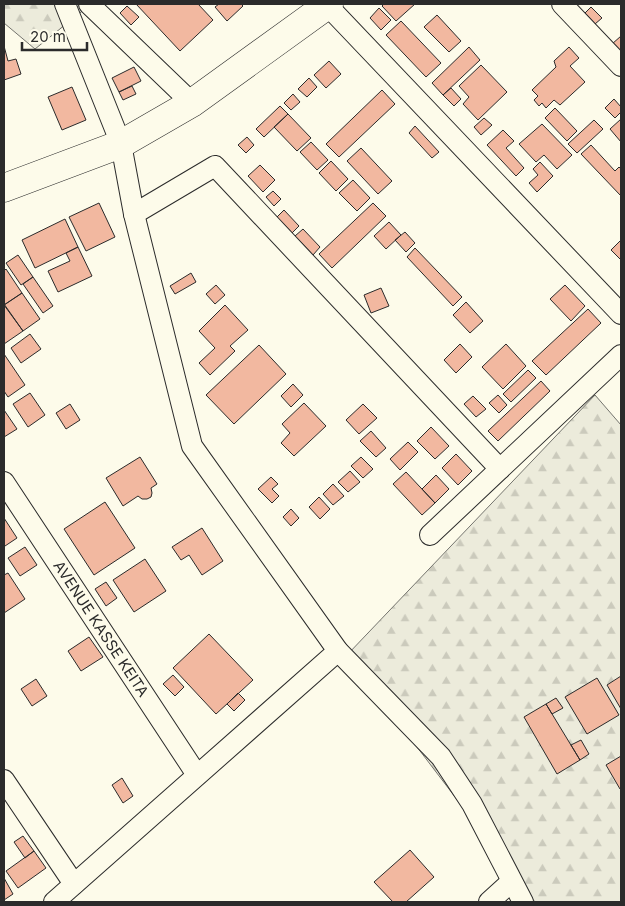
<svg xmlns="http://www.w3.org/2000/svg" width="625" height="906" font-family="Inter,sans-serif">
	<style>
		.forest { fill: url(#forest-firs); stroke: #74746e }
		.building { fill: #f2b8a0; stroke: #2b2b2b }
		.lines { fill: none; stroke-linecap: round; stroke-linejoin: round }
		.street-casing { stroke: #2b2b2b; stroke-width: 22 }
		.secondary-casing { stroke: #2b2b2b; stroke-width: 29 }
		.street { stroke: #fdfbea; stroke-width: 20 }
		.secondary { stroke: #fdfbea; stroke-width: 28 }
		.labels { text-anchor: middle; stroke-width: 4; stroke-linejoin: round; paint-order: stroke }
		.street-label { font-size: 15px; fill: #2b2b2b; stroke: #fdfbea }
	</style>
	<defs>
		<pattern id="forest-firs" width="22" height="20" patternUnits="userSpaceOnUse" patternTransform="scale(1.25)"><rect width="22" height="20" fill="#ecebdb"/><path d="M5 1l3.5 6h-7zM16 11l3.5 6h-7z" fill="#cbcabc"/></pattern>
	</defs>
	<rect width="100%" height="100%" fill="#fdfbea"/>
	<path class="forest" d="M4,4H91L35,49L4,23Z
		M595,395L621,425V902H535L347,655Z"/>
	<path class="building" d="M136,4H198L213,20L180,51Z
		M219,4H241L243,6L227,21L215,7Z
		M384,4H415L396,21L382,6Z
		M127,6L139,17L131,25L120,13Z
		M591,7L602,18L595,24L585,13Z
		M379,8L391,20L381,30L370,18Z
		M437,15L461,41L449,52L424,27Z
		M401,21L441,63L426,77L386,35Z
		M621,36V54L612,44Z
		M4,46L8,61L16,59L21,74L4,80Z
		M469,47L480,60L443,95L432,83Z
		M569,47L579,58L570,66L585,82L560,105L554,100L546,108L542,103L539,106L534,100L538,96L532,90L556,67L554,61Z
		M329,61L341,74L326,88L314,75Z
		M481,65L507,92L478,120L463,104L469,97L459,86Z
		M134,67L141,81L119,92L112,78Z
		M309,78L317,87L307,97L298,89Z
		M132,86L136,94L123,100L119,92Z
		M72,87L86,120L62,130L48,97Z
		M451,88L461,99L454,106L443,95Z
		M382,90L395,104L339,157L326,144Z
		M293,94L300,102L291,110L284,103Z
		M614,99L621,107V112L615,118L605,108Z
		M280,106L288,114L264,137L256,129Z
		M555,108L577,131L567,141L545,118Z
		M288,114L311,138L297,151L274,127Z
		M484,118L492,125L481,135L474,127Z
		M621,119V142L610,129Z
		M594,120L603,129L577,153L568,144Z
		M542,124L572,155L557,169L544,155L536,162L519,144Z
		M415,126L439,152L432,158L409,133Z
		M503,130L514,141L506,148L524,168L516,176L487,145Z
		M247,137L254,145L246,153L238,145Z
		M311,142L328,160L317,170L300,152Z
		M591,145L615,171L619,167L621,169V196L581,154Z
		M361,148L392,181L378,194L347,161Z
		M331,161L348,179L336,191L319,173Z
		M540,162L553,176L537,192L529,183L538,175L533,169Z
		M260,165L275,180L263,192L248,176Z
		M353,180L370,198L357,211L339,193Z
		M273,191L281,199L274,206L266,197Z
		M99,203L115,237L86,251L69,217Z
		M373,203L386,216L332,268L319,254Z
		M284,210L299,226L292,233L277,217Z
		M65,219L78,247L35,268L22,240Z
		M389,222L401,235L386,249L374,236Z
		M303,229L320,247L313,255L295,236Z
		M405,232L415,243L406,252L395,240Z
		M621,240V260L611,250Z
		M78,247L92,276L58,292L48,271L70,261L66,253Z
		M415,248L462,297L453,306L407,257Z
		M18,255L33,277L21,285L6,263Z
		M6,269L22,293L4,305V271Z
		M191,273L196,282L175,294L170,286Z
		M33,277L53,306L43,313L23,284Z
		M216,285L225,295L215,304L206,294Z
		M565,285L585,306L571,321L550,299Z
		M381,288L389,306L371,313L364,295Z
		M22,293L40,319L23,331L4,305Z
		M466,302L483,321L470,333L453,315Z
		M4,304L23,331L4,344Z
		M225,305L248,330L230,346L235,351L210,375L199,363L215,348L199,331Z
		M588,309L601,323L546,375L532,361Z
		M30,334L41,349L21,363L11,348Z
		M460,344L472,357L456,373L444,360Z
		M506,344L526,366L503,389L482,367Z
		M259,345L286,374L234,424L206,395Z
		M4,354L25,385L8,397L4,391Z
		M528,370L536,378L511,402L503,394Z
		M541,381L550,391L498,441L488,431Z
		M293,384L303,395L291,407L281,396Z
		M30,393L45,415L28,427L13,404Z
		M498,395L507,405L499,413L489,403Z
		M473,396L486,409L476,417L464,404Z
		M304,403L326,426L294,456L281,443L290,433L282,424Z
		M70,404L80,420L66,429L56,413Z
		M363,404L377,418L359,434L346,420Z
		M4,410L17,429L4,437Z
		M431,427L449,446L435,459L417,441Z
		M371,431L386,448L376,457L360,441Z
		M408,442L418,452L400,470L390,459Z
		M456,454L472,471L458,485L442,468Z
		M140,457L157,484L151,488L152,493L151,497L147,499H142L138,496L123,506L106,478Z
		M361,457L373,469L363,478L351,466Z
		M350,471L360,482L348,492L338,482Z
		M406,472L435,503L422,515L393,484Z
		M436,475L449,489L435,503L422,489Z
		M271,477L278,484L272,489L279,496L272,503L258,489Z
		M333,484L344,496L333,505L323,494Z
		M319,497L330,509L320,519L309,507Z
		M105,502L135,548L94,575L64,529Z
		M291,509L299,518L291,526L283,517Z
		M4,518L17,538L5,546L4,545Z
		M202,528L223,561L202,575L189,555L181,560L172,547Z
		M25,547L37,565L20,576L8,558Z
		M145,559L166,591L134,612L113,580Z
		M8,573L25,599L4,613V575Z
		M106,582L117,598L106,606L95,589Z
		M209,634L253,680L216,714L173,668Z
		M89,637L103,657L81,671L68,651Z
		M173,675L184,687L175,696L163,684Z
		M621,676V709L607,685Z
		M597,678L619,715L587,734L565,697Z
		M36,679L47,696L32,706L21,689Z
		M238,693L245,700L234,711L227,704Z
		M556,698L563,708L552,714L546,704Z
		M546,704L580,760L557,774L524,717Z
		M581,740L589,754L580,760L571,745Z
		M621,756V789H620L606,765Z
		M122,778L133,796L123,803L112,785Z
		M23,836L34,851L25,858L14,842Z
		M410,850L434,877L406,902H393L374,882Z
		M34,851L46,868L18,888L6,871Z
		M4,878L13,894L4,900Z"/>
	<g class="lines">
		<defs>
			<g id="street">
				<path d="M65,4L121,144L134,214L192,446L338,651L441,757L472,804L523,902"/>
				<path d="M89,4L192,103"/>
				<path d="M326,4L621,314"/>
				<path d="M562,4L621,66"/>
				<path d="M134,214L215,166L500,469"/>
				<path id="s1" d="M4,482L197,775"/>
				<path d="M430,535L621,355"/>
				<path d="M4,780L74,884"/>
				<path d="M54,902L338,651"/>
				<path d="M489,902L511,882"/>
			</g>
			<path id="secondary" d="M4,188L121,144L192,103L329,4"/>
		</defs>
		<use href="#street" class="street-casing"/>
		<use href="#secondary" class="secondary-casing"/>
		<use href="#street" class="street"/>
		<use href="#secondary" class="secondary"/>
	</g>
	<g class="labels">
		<g class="street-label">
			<text dy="5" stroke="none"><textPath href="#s1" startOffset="176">AVENUE KASSE KEITA</textPath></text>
		</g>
	</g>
	<rect width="625" height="906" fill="none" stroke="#2b2b2b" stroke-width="10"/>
	<path d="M22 42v8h65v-8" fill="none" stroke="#2b2b2b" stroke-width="2.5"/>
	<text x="30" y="42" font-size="15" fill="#2b2b2b" stroke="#fdfbea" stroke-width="4" paint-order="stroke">20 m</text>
</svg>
